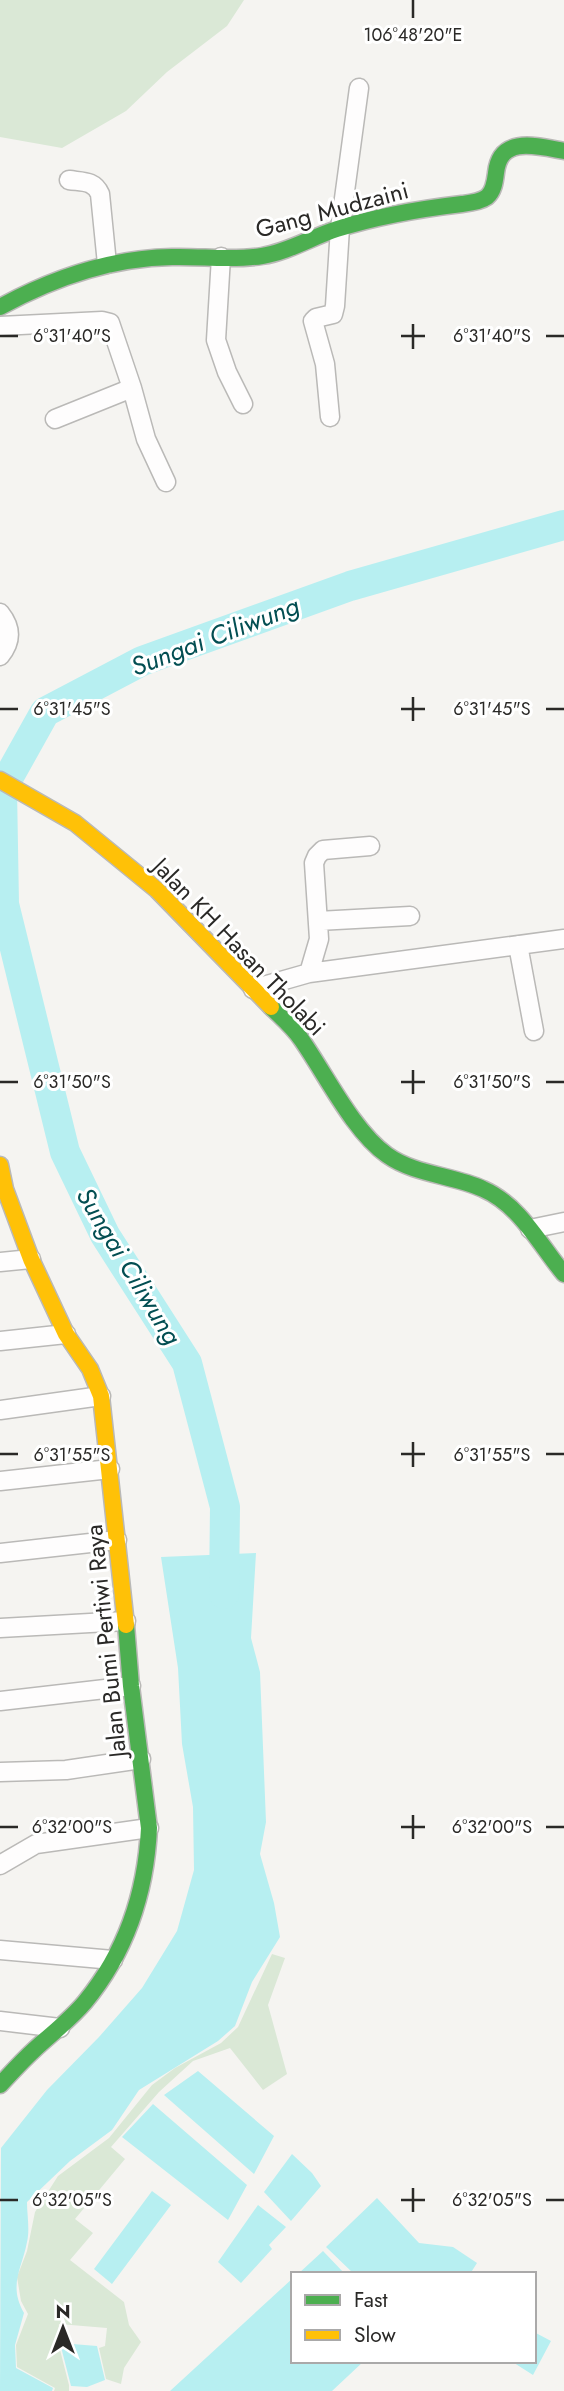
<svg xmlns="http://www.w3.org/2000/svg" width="564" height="2391" font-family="Jost,sans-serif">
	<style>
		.green { fill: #dae8d6 }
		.water { fill: #b7eff1 }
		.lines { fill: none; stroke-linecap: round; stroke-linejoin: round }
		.river { stroke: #b7eff1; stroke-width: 30 }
		.street-casing { stroke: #bab9b7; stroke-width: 21 }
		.fast-casing { stroke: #bab9b7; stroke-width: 19 }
		.slow-casing { stroke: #bab9b7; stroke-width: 19 }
		.street { stroke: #fefdfd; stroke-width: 18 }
		.fast { stroke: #4caf50; stroke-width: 16 }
		.slow { stroke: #ffc107; stroke-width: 16 }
		.ticks { fill: none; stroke: #2a2927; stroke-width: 2.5 }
		.labels { text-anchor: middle; stroke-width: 6; stroke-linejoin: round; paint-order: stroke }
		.street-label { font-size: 24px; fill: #2a2927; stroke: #fff }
		.water-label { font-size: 26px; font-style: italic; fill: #024e52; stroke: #fff }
		.ticks-label { font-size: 18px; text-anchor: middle; fill: #2a2927; stroke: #fff; stroke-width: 6; stroke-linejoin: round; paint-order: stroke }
	</style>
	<rect width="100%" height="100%" fill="#f5f4f1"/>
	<path class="green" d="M0,0H244L227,26L167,72L126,111L62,148L0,137Z
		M272,1954L285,1958L268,2005L287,2074L263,2090L230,2048L193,2061L159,2092L111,2147L125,2159L75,2219L93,2233L70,2260L124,2302L129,2325L141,2342L124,2368L121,2384L106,2379L99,2348L105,2346L107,2328L59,2324L58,2342L69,2385V2391H54L55,2388L17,2367L16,2345L28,2314L21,2301L17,2277L27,2251L35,2212L58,2176L109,2138L152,2085L175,2068L221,2043L238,2027Z"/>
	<path class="water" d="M256,1553L251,1638L260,1672L266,1822L260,1854L274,1903L280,1937L252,1982L235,2026L218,2041L139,2090L112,2130L70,2161L27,2202C27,2215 30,2230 27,2242C22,2269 8,2285 24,2313L15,2345L16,2368L53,2388L52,2391H0L1,2148L47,2090L99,2037L142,1988L177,1931L194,1870L193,1807L182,1744L178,1668L161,1557Z
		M198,2071L274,2136L254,2174L164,2095Z
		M153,2104L247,2185L228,2220L122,2137Z
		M292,2154L312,2173L321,2186L291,2221L264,2192Z
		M152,2191L171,2205L112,2284L94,2269Z
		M377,2198L419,2243L453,2247L477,2263L470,2274H354L326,2247Z
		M258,2205L286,2227L269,2245L272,2249L241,2283L218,2262Z
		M323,2251L345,2274H298Z
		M293,2278V2361H364L332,2391H170Z
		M534,2332L551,2341L533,2375L511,2361H534Z
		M60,2343L97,2346L105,2380L87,2387L71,2386Z"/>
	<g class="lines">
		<path class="river" d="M224,1594L225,1507L187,1363L105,1235L65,1152L4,904L2,789L45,712L142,661L350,586L564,525"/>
		<defs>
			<path id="street" d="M69,180C82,182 94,180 100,194L107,264
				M221,257L216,340L227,372L243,404
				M0,326L102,321L110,323L132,388L146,439L166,482
				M330,417L325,364L313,321L316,318L333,314L335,306L340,228L359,88
				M55,419L132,388
				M0,613C12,628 12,641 0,656
				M318,921L410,916
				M518,945L534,1031
				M309,973L319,939L314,863L317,856L323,850L370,846
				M253,989L309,973L564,939
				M530,1229L564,1222
				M0,1262L31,1259
				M0,1341L66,1334
				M0,1410L101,1396
				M0,1481L110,1469
				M0,1553L117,1540
				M0,1628L126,1621
				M0,1701L131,1686
				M0,1772L66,1770L141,1759
				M0,1865L36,1844L149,1828
				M0,1950L113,1960
				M0,2021L60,2028"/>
			<path id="fast" d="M0,307C53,278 110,258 172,257C201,256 232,261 262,256C288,252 312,237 337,229C378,216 419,209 462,204C470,203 480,202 487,197C494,191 495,181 496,173C500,135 537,146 564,151
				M271,1007C281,1017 293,1027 301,1039C325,1073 353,1131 387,1155C415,1175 453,1175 483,1189C520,1205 540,1245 564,1274
				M0,2085C11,2073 22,2061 34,2050C51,2034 70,2020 85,2002C126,1952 146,1892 149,1828L131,1686L126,1625"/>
			<path id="slow" d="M0,780L75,823L157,890L271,1007
				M0,1165L5,1189L31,1259L66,1334L90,1369L101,1396L126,1625"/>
		</defs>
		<use href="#street" class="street-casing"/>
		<use href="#fast" class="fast-casing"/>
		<use href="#slow" class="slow-casing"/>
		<use href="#street" class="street"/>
		<use href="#fast" class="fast"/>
		<use href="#slow" class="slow"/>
	</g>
	<path class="ticks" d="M413,0V18M413,324V349M0,336H18M401,336H425M546,336H564M413,697V721M0,709H18M401,709H425M546,709H564M413,1070V1094M0,1082H18M401,1082H425M546,1082H564M413,1442V1467M0,1454H18M401,1454H425M546,1454H564M413,1815V1839M0,1827H18M401,1827H425M546,1827H564M413,2188V2212M0,2200H18M401,2200H425M546,2200H564"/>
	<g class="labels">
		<g class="street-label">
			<text transform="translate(332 210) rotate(-15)" y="8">Gang Mudzaini</text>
			<text transform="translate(239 947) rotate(46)" y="8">Jalan KH Hasan Tholabi</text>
			<text transform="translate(106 1641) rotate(-96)" y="8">Jalan Bumi Pertiwi Raya</text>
		</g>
		<g class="water-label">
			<text transform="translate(215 636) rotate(-21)" y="9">Sungai Ciliwung</text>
			<text transform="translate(129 1266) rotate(59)" y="9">Sungai Ciliwung</text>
		</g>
	</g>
	<g class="ticks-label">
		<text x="413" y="41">106°48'20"E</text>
		<text x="72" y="342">6°31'40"S</text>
		<text x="492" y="342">6°31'40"S</text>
		<text x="72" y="715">6°31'45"S</text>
		<text x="492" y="715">6°31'45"S</text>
		<text x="72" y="1088">6°31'50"S</text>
		<text x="492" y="1088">6°31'50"S</text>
		<text x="72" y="1461">6°31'55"S</text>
		<text x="492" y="1461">6°31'55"S</text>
		<text x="72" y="1833">6°32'00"S</text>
		<text x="492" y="1833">6°32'00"S</text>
		<text x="72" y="2206">6°32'05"S</text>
		<text x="492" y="2206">6°32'05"S</text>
	</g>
	<rect x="291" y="2272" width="245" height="91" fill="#ffffff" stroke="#aaa9a9" stroke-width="2"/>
	<rect x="305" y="2295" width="35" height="10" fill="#4caf50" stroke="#aaa9a9" stroke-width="2"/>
	<text x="354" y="2307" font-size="21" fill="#2a2927">Fast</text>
	<rect x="305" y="2330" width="35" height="10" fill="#ffc107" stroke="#aaa9a9" stroke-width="2"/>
	<text x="354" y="2342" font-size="21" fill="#2a2927">Slow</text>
	<g transform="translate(63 2328)" stroke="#ffffff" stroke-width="5" paint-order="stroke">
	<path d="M0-5L12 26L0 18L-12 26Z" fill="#2a2927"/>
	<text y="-10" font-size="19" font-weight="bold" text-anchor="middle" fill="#2a2927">N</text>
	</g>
</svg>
